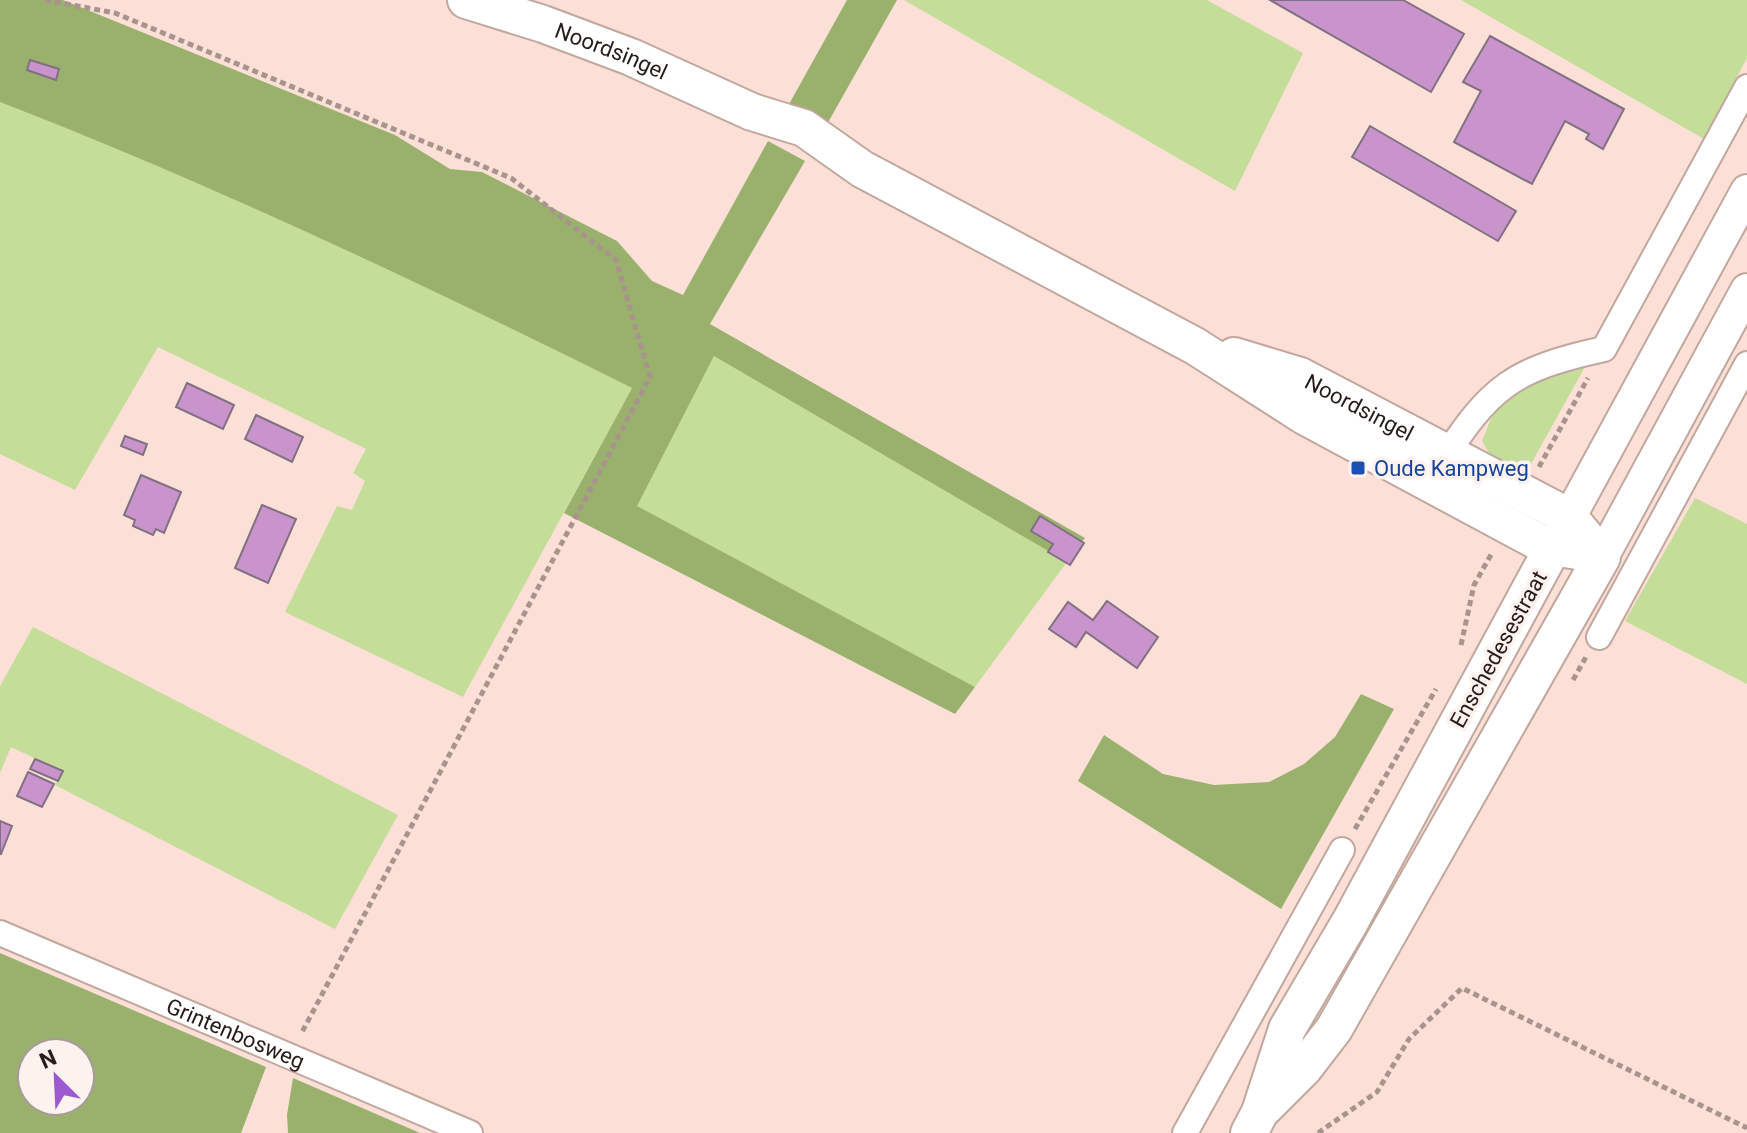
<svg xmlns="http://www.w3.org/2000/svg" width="1747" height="1133" font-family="Roboto,sans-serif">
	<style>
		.green { fill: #c4dd98 }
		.forest { fill: #99b16c; fill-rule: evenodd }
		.building { fill: #c994cb; stroke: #817081; stroke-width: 2 }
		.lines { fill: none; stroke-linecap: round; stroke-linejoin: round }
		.minor-casing { stroke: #c1a79e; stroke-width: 28 }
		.tertiary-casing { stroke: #c1a79e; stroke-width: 36 }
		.secondary-casing { stroke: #c1a79e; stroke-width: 40 }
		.path { stroke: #a8938d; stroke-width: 5; stroke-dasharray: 6 4; stroke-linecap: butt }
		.minor { stroke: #fff; stroke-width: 24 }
		.tertiary { stroke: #fff; stroke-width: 32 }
		.secondary { stroke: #fff; stroke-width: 36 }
		.transit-dot { fill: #1a4fb4; stroke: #fdf2ee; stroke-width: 3 }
		.labels { text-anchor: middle; stroke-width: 7; stroke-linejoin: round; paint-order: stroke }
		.street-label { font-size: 22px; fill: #261c19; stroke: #fdf2ee }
		.transit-label { font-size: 22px; fill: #164399; stroke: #fdf2ee; text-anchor: start }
	</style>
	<rect width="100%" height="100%" fill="#fce0d7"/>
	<path class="green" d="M904,0H1207L1303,53L1235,191Z
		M1461,0H1747V58L1704,139Z
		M0,102C216,186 425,285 632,388L463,697L285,612L337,506L352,510L365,481L353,473L366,449L158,347L75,490L0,454Z
		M714,356L1067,562L975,687L636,506Z
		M1586,365L1526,473C1500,476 1494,462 1482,441L1496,406L1523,384Z
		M1695,498L1747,524V684L1625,621Z
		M33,627L398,815L335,929L55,785L62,771L11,747L0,773V686Z"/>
	<path class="forest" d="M0,0H63L395,135L450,169L482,172L617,241L652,281L683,295L768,141L805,161L710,324L1085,538L1067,562L714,356L637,506L975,687L955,714L564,513L632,388C425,285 216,186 0,102Z
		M847,0H897L826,126L788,106Z
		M1361,694L1394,709L1281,909L1078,781L1104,735L1163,774L1214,785L1269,782L1304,764L1335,737Z
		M0,953L266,1067L241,1133H0ZM32,1053H80V1101H32Z
		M293,1078L420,1133H288L287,1115Z"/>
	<path class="building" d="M1270,0H1403L1464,34L1431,92Z
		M1490,36L1624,109L1603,149L1586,139L1589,134L1565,121L1532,184L1454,142L1481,91L1463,82Z
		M30,60L59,69L56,80L27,70Z
		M1370,126L1516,211L1498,241L1352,157Z
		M187,383L234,405L223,429L176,407Z
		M256,415L303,437L292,462L245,439Z
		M125,436L147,444L143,455L121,446Z
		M141,475L181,492L164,533L156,529L153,535L133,526L135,520L124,515Z
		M262,505L296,519L268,583L235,568Z
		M1040,516L1084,543L1070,565L1048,552L1053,544L1031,531Z
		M1107,601L1158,637L1137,668L1086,632L1076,647L1049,629L1068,602L1093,620Z
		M35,759L63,771L58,781L30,769Z
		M28,772L54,784L42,807L17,796Z
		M0,821L12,826L1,854H0Z"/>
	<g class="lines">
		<defs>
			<g id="minor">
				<path d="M1440,465C1490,386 1513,369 1604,349L1747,87"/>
				<path d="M1599,637L1747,364"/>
				<path id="s1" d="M0,933L470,1133"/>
				<path d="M1185,1133L1342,850"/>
			</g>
			<path id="tertiary" d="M1747,191L1552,549L1602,557L1747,290"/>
			<g id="secondary">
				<path id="s2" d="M466,0L543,24L631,57L752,112L804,128L862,169L1195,346L1306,417L1552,549L1350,922L1287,1029L1260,1112L1249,1133"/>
				<path id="s3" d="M1234,356L1300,376L1569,517L1602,557L1334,1029L1304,1068L1264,1108"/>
			</g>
		</defs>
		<use href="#minor" class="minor-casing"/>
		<use href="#tertiary" class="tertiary-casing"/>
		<use href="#secondary" class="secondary-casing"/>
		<path class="path" d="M45,0L115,13L511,178L616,260L650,377L301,1034
			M1539,467L1588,378
			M1461,645L1474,585L1492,553
			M1573,680L1586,657
			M1355,829L1436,689
			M1318,1133L1377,1092L1409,1039L1462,988L1747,1128"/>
		<use href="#minor" class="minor"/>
		<use href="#tertiary" class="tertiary"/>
		<use href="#secondary" class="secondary"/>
	</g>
	<rect class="transit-dot" x="1350" y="460" width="16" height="16" rx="4"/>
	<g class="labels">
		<g class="street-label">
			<text dy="8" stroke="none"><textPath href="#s2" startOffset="154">Noordsingel</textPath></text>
			<text dy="8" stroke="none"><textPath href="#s3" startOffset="136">Noordsingel</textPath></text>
			<text transform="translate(1498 649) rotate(-61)" y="8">Enschedesestraat</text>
			<text dy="8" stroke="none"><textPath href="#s1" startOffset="256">Grintenbosweg</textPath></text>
		</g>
		<g class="transit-label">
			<text x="1374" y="476">Oude Kampweg</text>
		</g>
	</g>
	<g transform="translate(56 1077) rotate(336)"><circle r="38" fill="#fdf2ee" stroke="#a79c99" stroke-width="2"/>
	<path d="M0-6L14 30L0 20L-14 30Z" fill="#9c5ad0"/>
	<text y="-12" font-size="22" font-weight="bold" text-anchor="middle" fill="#261c19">N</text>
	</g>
</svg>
